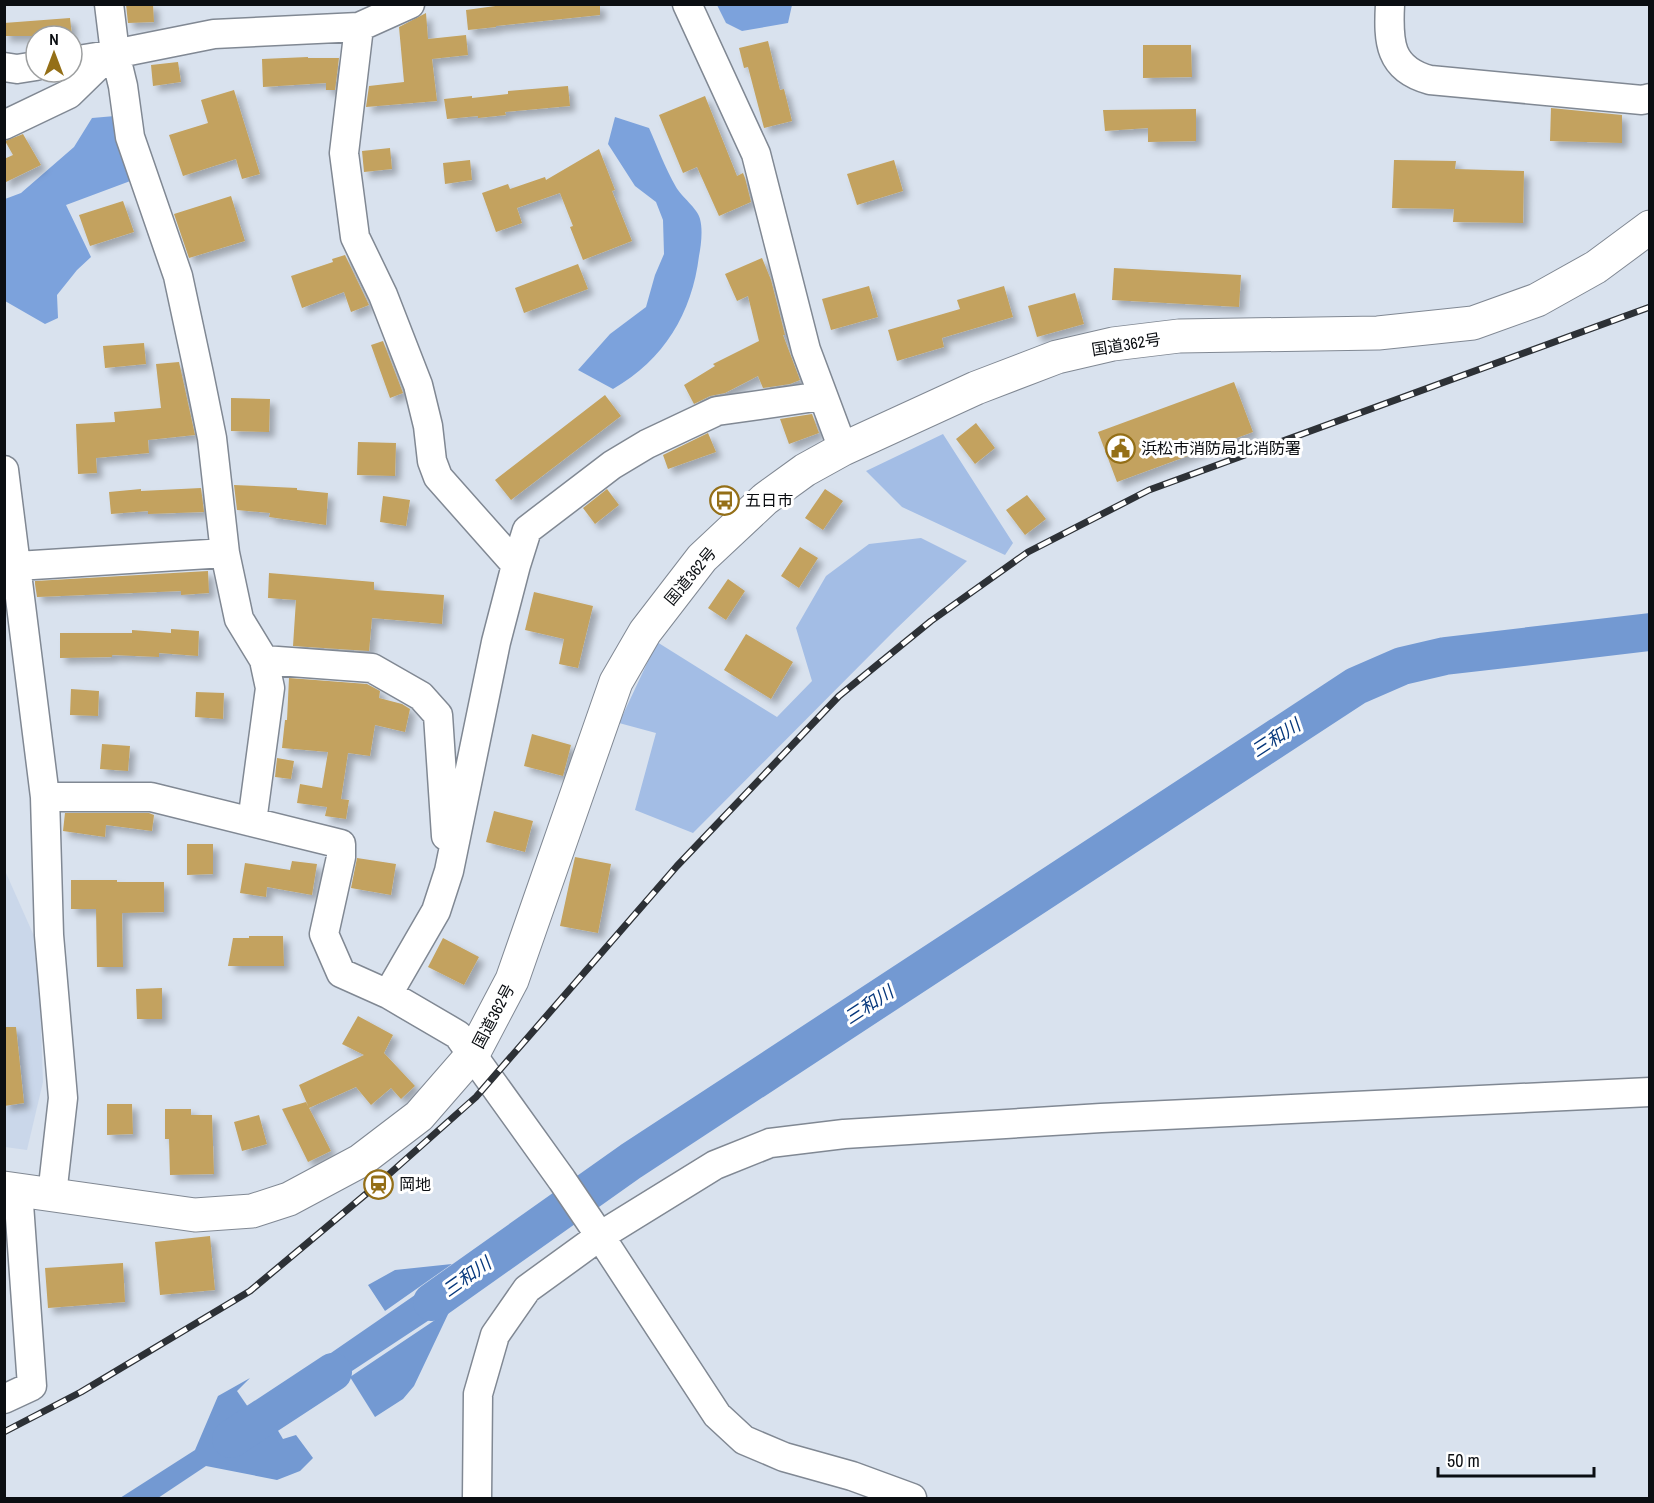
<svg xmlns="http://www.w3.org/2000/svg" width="1654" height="1503" font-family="'Archivo Narrow','Noto Sans JP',sans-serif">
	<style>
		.built { fill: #cad7ea }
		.green { fill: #a3bde5 }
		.forest { fill: #7ca2dc }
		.water { fill: #7399d2 }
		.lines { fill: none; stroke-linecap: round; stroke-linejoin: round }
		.river { stroke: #7399d2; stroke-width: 38 }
		.building { fill: #c3a25e; filter: url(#shadow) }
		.minor-casing { stroke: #808893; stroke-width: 31 }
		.highway-casing { stroke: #808893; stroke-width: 35 }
		.minor { stroke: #fff; stroke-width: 28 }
		.highway { stroke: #fff; stroke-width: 33 }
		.rail-casing { stroke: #2d3136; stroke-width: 7 }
		.rail { stroke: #fff; stroke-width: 4.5; stroke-dasharray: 14; stroke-linecap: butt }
		.labels { text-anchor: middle; stroke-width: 6; stroke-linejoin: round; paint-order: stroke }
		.street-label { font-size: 16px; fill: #0b0e12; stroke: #fff }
		.poi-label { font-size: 16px; fill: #0b0e12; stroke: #fff; text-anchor: start }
		.water-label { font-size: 18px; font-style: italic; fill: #07387c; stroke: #fff }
	</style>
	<defs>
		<filter id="shadow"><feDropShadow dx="5.5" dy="5.5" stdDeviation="3" flood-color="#0004"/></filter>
	</defs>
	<rect width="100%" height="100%" fill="#d9e2ee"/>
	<path class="built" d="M6,873L38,945L43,1082L27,1150L5,1147L4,874Z"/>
	<path class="green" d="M943,434L1013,543L1005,555L902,507L866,471Z
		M921,538L967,561L895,630L693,833L635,810L656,733L619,723L657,642L777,717L812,681L796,628L826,576L869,544Z"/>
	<path class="forest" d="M717,5H792L788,23L742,31L726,23Z
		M115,116L133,180L66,205L91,257L77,270L57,295L58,318L45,324L5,301V199L21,193L74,147L92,118Z
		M615,117L649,128C658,148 665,168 676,187C681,196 698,209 700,219C703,230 701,246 699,256C692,313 664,360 613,389L578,370L610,334L646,307L655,275L664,254L663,220L656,202L635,186L608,144Z"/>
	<path class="water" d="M496,1257L464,1279L452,1305L308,1400L307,1405L299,1410L283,1386L460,1264Z
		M452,1264L385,1311L368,1285L395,1270Z
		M450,1310L414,1386L403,1399L375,1417L350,1377Z
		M250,1378L237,1391L248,1407L264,1397L278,1418L274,1424L283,1439L296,1435L313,1458L300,1471L277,1480L206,1466L158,1498H120L195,1450L218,1396Z"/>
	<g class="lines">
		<path class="river" d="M432,1302L631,1161L1356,686L1402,666L1445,656L1650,632
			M231,1439L333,1372"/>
	</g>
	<path class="building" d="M126,4H153L154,22L128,23Z
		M510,4H600V15L496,26V27L468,30L466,10Z
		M426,13L428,39L466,35L468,55L432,59L437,101L366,107L369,86L404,82L399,27Z
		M70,18L72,36H4V23Z
		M768,41L780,90L784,89L792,121L764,128L748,67L744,68L739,48Z
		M1143,45H1191L1192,77L1143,78Z
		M308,57V58H339L335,90H326V83L263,87L262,59Z
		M178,62L181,82L153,86L151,65Z
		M568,86L570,106L505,112L506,115L478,118V116L447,119L444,99L472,96V98L508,94V91Z
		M234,90L260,174L242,179L236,159L183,176L169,135L208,123L201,100Z
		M705,96L737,176L743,173L745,178L751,202L719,216L697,167L683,173L659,115Z
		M1551,108L1622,115V143L1550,141Z
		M1196,109V141L1148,142V128L1105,131L1103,110Z
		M23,134L41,165L4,183V159L13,155L5,141Z
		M390,148L392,169L364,172L362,151Z
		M599,149L615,190L612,191L632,241L583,260L570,227L573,226L560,193L517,208L522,223L496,232L482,193L508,184L510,189L545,177L546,180Z
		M470,160L472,180L445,184L443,163Z
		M894,160L903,191L857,205L847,174Z
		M1394,160L1456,161L1455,169L1524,171L1523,223L1453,222L1454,209L1392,208Z
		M231,196L245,241L189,258L174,214Z
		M123,201L134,232L90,246L79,215Z
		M345,255L369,305L351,312L344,292L302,308L291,276L333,262L332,259Z
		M762,258L771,280L785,335H783L800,380L790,384L763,388L758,376L725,393L710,396L694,404L684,385L715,366L713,364L759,341L748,296L737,301L725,274Z
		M578,264L588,289L524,313L515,288Z
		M1114,268L1241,275L1239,307L1112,300Z
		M869,286L878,317L831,330L822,299Z
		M1004,286L1013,317L942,338L944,347L897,361L888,330L960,309L957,300Z
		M1075,293L1084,324L1037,337L1028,306Z
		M383,341L403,393L390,398L371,345Z
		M144,343L146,364L105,368L103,346Z
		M179,362L195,435L148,440L149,453L96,458L97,473L78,474L76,424L115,422L114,412L161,408L156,364Z
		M1234,382L1253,432L1117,482L1098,432Z
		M605,395L621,416L511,500L495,480Z
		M231,398L270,399L269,432L231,431Z
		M812,414L819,433L789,444L780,419Z
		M976,423L995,448L975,464L956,439Z
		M708,433L716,452L668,469L663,455Z
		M358,442L396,443L395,476L357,475Z
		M234,485L297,488V490L328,493L326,525L269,517L270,513L237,510Z
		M201,488L204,512L148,514V511L111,514L109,492L141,489V491Z
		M607,489L619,505L595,524L583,508Z
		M825,489L843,501L823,530L805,518Z
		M1027,495L1046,519L1025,535L1006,510Z
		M383,496L410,500L406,526L380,522Z
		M800,547L818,558L799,588L781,576Z
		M208,571L209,593L181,595V591L37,597L35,584V581Z
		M269,573L374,582V590L444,595L442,624L372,618L369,651L293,646L296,600L268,598Z
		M728,579L745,591L726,620L708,608Z
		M534,592L593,606L578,668L559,664L564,639L525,630Z
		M171,629L199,631L198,656L159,653V657L112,655V657L60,658V633H132V630L171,633Z
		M746,634L793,662L771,699L724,670Z
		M289,678L367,684L380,691L379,698L402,704L410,709L405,732L375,725L370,756L348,753L341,799L349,800L346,819L325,816L327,807L297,803L300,784L322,788L328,752L282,748L285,720H287Z
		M71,689L99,691L98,716L70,715Z
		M196,692L224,693L223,719L195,717Z
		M532,734L571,745L563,776L524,766Z
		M102,744L130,746L128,771L100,769Z
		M277,758L294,761L291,779L275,777Z
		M494,811L533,821L525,852L486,842Z
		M65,813H149L154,815L152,831L106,825L105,837L63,831Z
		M187,844H213V874L187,875Z
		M575,857L611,864L598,933L560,926Z
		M357,858L396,864L391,895L351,888Z
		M292,861L317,864L312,895L267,887L266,897L240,893L245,863L290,870Z
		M71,880H117V882H164V912L122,913L123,967H97L96,909H71Z
		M249,936H283L284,966H228L233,938H249Z
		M443,938L479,957L464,985L428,967Z
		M162,988V1019H137L136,989Z
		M358,1016L393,1035L384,1053L415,1086L401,1099L391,1088L371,1105L356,1087L309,1108L299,1085L364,1055L342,1044Z
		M4,1027H16L24,1103L4,1106Z
		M306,1102L331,1151L308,1162L282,1109Z
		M107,1104H132L133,1134L107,1135Z
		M165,1109H191V1115H212L214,1174L170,1175L169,1139H165Z
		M259,1115L267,1144L242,1151L234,1122Z
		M210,1236L215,1290L160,1295L155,1242Z
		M123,1263L125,1302L48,1308L45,1268Z"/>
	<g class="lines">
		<defs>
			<path id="minor" d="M109,4L115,53L123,86L130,137L178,276L199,374L212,438L225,553L239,619L264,660L270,688L252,822
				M687,4L756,154L806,350L843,449
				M1390,4C1388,42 1389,69 1430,80L1642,100L1650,98
				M359,27L344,153L355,237L383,295L418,385L428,426L432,461L438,477L516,565
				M72,61L109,55L214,34L359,27L410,4
				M4,67L17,69L36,66
				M4,125L69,94L109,55
				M4,470L45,797L49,935L63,1098L52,1195
				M17,566L225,553
				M264,660L372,668L421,696L438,715L446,836
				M45,797H151L341,844V857L324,934L341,973L388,994L458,1035L562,1180L600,1236L715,1165L770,1143L844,1134L1101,1118L1650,1092
				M388,994L436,911L449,871L496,642L516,565L527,530L612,465L647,444L717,411L822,396
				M4,1399L32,1386L18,1190
				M477,1498L478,1394L495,1335L527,1289L600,1236L717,1415L744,1440L784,1457L852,1476L912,1498"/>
			<path id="highway" d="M4,1188L195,1215L252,1211L289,1199L360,1161L419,1116L473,1054L512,980L616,682L645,632L702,558L765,499L805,470L843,449L976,388L1057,357L1113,344L1179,336L1378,333L1473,323L1537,300L1596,267L1650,227"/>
		</defs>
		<use href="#minor" class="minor-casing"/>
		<use href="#highway" class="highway-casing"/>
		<use href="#minor" class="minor"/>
		<use href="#highway" class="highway"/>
		<defs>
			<path id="rail" d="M4,1432L81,1392L250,1291L378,1184L476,1097L677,866L839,696L931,621L1028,552L1149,490L1650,307"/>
		</defs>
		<use href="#rail" class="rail-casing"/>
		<use href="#rail" class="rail"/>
	</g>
	<defs>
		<symbol id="civic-ring" viewBox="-11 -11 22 22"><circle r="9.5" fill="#fff" stroke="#946f17" stroke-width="1.5"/><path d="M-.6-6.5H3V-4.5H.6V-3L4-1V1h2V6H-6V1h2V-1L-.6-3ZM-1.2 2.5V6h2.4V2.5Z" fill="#946f17"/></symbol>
		<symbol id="bus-ring" viewBox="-11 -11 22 22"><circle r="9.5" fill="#fff" stroke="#946f17" stroke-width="1.5"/><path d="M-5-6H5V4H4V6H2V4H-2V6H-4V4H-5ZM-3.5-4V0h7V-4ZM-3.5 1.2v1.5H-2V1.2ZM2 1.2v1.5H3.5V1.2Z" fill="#946f17"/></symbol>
		<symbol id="station-ring" viewBox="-11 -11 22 22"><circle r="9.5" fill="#fff" stroke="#946f17" stroke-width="1.5"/><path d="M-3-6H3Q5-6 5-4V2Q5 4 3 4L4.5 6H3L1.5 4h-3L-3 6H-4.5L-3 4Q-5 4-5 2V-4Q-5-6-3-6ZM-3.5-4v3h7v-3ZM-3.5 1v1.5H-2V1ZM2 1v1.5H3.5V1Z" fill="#946f17"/></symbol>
	</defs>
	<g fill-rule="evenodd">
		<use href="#civic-ring" x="1104" y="432" width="33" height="33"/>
		<use href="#bus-ring" x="708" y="484" width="33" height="33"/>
		<use href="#station-ring" x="362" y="1168" width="33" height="33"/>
	</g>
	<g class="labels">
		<g class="street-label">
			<text transform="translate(1126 344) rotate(-9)" y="6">国道362号</text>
			<text transform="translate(690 576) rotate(-50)" y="6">国道362号</text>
			<text transform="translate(493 1016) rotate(-62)" y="6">国道362号</text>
		</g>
		<g class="poi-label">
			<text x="1141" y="454">浜松市消防局北消防署</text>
			<text x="745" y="506">五日市</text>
			<text x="399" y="1190">岡地</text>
		</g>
		<g class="water-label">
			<text transform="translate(1276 738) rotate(-33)" y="6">三和川</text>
			<text transform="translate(869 1005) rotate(-33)" y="6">三和川</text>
			<text transform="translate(467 1277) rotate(-35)" y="6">三和川</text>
		</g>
	</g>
	<rect width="1654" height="1503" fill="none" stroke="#0b0e12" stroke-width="12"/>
	<g transform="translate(54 54)"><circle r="28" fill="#ffffff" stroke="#9d9fa0" stroke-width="1.5"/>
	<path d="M0-4.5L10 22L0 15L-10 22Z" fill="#946f17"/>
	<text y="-9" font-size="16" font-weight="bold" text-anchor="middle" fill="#0b0e12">N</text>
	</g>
	<path d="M1438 1467v9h156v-9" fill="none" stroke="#0b0e12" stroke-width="3"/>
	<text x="1447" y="1467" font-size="18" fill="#0b0e12" stroke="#ffffff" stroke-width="4.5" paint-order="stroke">50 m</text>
</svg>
